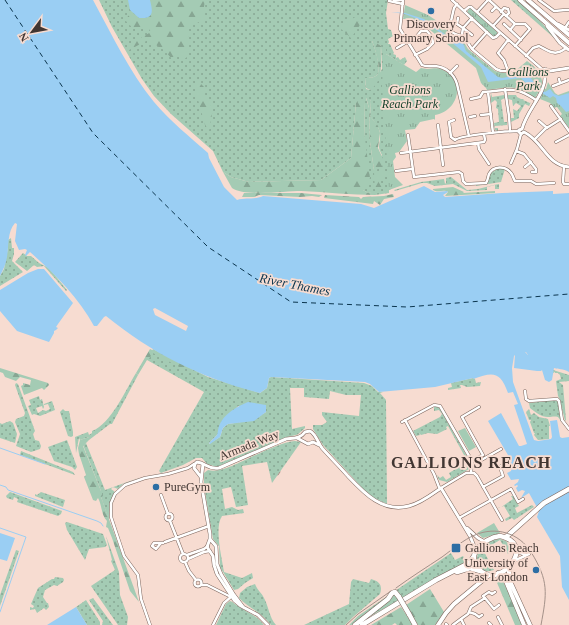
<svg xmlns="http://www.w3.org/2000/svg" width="569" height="625" font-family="Georgia,serif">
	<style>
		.grass { fill: url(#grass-dots); fill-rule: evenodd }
		.forest { fill: url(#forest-firs) }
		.park { fill: url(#park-tufts) }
		.water { fill: #9acef3 }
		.pier { fill: #f7dcd1 }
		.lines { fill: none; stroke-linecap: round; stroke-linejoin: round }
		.stream { stroke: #9acef3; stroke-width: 1 }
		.ferry { stroke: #0b354e; stroke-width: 1; stroke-dasharray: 5 4; stroke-linecap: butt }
		.minor-casing { stroke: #7d665d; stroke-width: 3.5 }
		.tertiary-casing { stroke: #7d665d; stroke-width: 4 }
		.primary-casing { stroke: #7d665d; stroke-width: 5 }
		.trunk-casing { stroke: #7d665d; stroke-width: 5.5 }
		.minor { stroke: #fff; stroke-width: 2.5 }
		.tertiary { stroke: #fff; stroke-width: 3 }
		.primary { stroke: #fff; stroke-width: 4 }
		.trunk { stroke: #fff; stroke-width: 4.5 }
		.tram { stroke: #a49189; stroke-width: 1 }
		.trunk-bridge-casing { stroke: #7d665d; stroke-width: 5.5; stroke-linecap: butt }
		.trunk-bridge { stroke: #fff; stroke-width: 4.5 }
		.poi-dot { fill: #2d6ea4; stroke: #f7dcd1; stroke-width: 1.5 }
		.labels { text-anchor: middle; stroke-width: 3.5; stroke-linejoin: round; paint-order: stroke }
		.poi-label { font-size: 12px; fill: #413632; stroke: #f7dcd1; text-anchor: start }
		.park-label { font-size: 12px; font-style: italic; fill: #113f29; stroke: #f7dcd1 }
		.street-label { font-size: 12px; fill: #413632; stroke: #f7dcd1 }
		.water-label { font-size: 13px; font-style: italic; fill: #0b354e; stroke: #f7dcd1 }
		.district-label { font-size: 16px; font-weight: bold; letter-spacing: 1px; fill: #413632; stroke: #f7dcd1 }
	</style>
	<defs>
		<pattern id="grass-dots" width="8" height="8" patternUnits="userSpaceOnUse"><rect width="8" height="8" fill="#a4cbb4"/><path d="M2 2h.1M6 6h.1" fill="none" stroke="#87a693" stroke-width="1.8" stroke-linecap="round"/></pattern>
		<pattern id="forest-firs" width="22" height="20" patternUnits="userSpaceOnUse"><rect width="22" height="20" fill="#a4cbb4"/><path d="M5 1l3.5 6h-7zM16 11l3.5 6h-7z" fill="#87a693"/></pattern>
		<pattern id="park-tufts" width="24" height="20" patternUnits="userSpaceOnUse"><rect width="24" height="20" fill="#a4cbb4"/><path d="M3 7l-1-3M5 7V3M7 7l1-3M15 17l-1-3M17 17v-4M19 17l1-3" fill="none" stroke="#87a693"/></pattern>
	</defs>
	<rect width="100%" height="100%" fill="#f7dcd1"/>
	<path class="grass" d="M99,0H388L386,13L388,29L391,30L393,36L388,39L389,42L388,44H390L394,53L393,54L396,55V58L398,57L400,60L405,57L407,61L404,65L386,54L384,46L393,137L391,189L389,190V193L375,195V192L368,193L363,190L365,139L364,102L356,103L351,158L321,180L249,182L231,177L223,172L213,151L171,114L154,96L142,79L112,27ZM372,41L381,46L382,69L370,90L366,89L365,78C369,78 374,78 377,75C382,69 375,48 372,41ZM366,98L371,101L370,116C374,122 379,126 380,133C381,144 376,145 382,155L374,170L370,142L369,108Z
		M511,0H518L541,22L554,36L553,37Z
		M491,93L492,97L504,95L505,98L501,100L504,122H507V125L495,126V128H498V131L495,130L494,123L499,122L498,109L496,108L497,102L495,100L491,103Z
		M508,94V95H516L517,97L521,99H524L523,100L530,103L531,102L529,106L525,104L519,114V118L511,122V123V118H514L513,109L517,111L521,106L516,103L513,106L511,107L513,106L512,100L508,99Z
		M497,169H505L501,182L476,186V184L488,183L490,174L494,170L495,172V170Z
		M451,177L467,190C478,190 488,186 499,184V189H495V185L487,187V190L467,191L453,184L435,186L427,183H422L395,191L394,190L421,182L444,179L445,184L446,183V178Z
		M11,238L12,248H14V254L12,261L23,272L0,286V276L4,269L8,248V240Z
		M23,253L27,256H31L39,263L49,268L67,290L66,291L44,266L37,267L34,265L27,271L15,262Z
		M153,349L208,377L260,393L267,388L269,378L271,377L364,383L372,386L378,392H383L380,393L386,400L387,504L372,497L364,490L323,445L313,429V425H322L327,422L322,415V412L359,416L361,395H346L330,391L329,399L304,397V388H290L292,429L305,426V428C296,436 300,434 287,437L217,467L207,464L202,458H196L183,465L161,473L159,471L204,392L147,360ZM238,406L266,412L254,420L228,424L223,428L220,437L209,444V443L217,435Z
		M553,370L569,375V381L559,382L563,385L566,420L565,421L560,400L558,396L556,381L561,379L560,375L558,373H555V372L553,373Z
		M136,373L138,375L112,424H110L89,440V437L80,440L79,438L76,453L75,437L88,432L89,435L92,433V431C111,424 125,391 136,373Z
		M473,378L475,379L476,383L481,382L480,386L467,387L462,385H460L461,388L448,390V388L452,387L451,383Z
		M16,383L18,384L35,431L33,434L35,440L39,441L41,446L40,449L31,452L16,446L20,434L15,422L16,419L24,416L25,413L15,385Z
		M39,396L40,400L42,399L44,407L43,409L42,406L36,408L38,413L43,410L46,411L50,409L48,404L44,405V404L52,401L55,410L40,416L34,414L32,415L28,406L31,405L29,400Z
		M555,400L558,401L559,404L561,421L569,432L558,417C554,416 552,417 548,417C541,417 535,412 530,408L529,403Z
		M434,407H438L440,409L469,460V469L447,482L439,480L437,475L440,478L443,476L446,480L451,477L449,473L459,467L463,468L464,470L467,469L466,467L469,464L448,426L446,427L447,429L437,434L428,433L421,435L419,433L420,435L416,436L413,431L440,417L442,414L439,410L434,411Z
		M63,409L65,411H69L73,432V436L71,437L68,436L60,412Z
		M529,409L531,415L534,413L539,417L548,419L550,426H549V439L538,440L534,435L535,433H534L530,422L531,420H529L526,412Z
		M10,421L13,423L17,434L15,443L0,438V423L2,424Z
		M67,440L77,467L75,470L72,467L54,461L48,447Z
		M295,441L301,442L272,483L267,462L242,466L248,505L236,507L231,487L222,489L225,509L232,507L238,510L243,509L244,513L222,516C214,528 222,558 224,572L242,578L252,573L253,578L245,583L238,589L234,590L220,567L219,546L213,539L204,486V473L208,470C217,472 223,469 232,466C248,459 280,442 295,441Z
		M86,443L105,490L141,477L123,484L118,489L113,487L111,489L115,492L110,503L109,520L101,497V491L83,445Z
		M21,451L73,472L75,475L23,456L20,455Z
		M10,492L62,511L61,514L58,516L17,502L18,499L14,497L13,500L7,498L6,496Z
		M41,492L65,500L63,507L35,496V494L37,495Z
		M511,496H513L519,506L515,508L517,513L532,505L534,507L514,520L512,518L506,521L505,519L510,516L504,506L499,508L498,507L500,508L513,499Z
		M67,522L103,534L107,545L105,547L89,549L85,560L67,530L65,523Z
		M106,536L119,572L120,595L128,617L127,625H118L91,586L115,570L111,561L112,560Z
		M500,539L506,541L512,549L508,554L500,540L483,550L494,570C472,578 469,541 500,539Z
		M16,550L19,551L0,606V595Z
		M451,553L455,560L463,556L467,563L369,617L360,625H349L358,616Z
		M55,577L63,578L64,580L63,582L57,586L54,585L45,590L43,597L47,603H48L49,607L46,610L44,608L37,613L35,609L30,610V607L33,608L34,606L31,604L38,588L52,579H54Z
		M353,579L369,583L371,579C379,581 383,585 380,594L353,617L345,625H304L349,604L351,582Z
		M255,584C257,590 262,593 264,598C269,607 269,617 276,625H271C260,611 250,609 239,598L240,593L247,587Z
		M93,598L113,625H102L103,621L89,600Z
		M86,600L100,622V625H87L76,607Z
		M230,601C234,602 234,604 238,606C247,613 257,615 264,625H216L226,604Z"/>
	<path class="forest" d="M150,0H205L203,13L204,16L207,17V18L189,27L187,57L183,60L180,59L174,47L173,48L177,58L173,60L164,50L148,40L129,50L127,47L137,40L151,32L149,29C139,29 132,30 126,21L128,16L133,13L139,18H147L152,8Z
		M357,16L360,25L351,38L339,27Z
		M372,40L381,46C380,61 385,80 370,90L366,88L365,78C369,78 374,78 377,75C382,68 374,47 372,40Z
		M198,81L206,89L204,94L213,109L208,136L194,85Z
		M366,97L371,101L370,116L378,126L380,133L378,148L384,161L382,168L374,170L370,142L369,108Z
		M358,101L364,102L365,139L370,178L363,190L368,193L375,191L374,172L383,171L384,177L378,181L382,188L375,192V195C351,195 326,192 301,191C285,191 245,197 232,188L223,172L231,177L249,182L321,180L351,158L356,103Z
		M453,187L464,192L463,193L495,191V193L445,196L448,192C444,189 438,193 433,190V189Z
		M244,193H301L322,195L319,197L312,196L300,197L259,195L254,197H242Z
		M393,194L394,197L384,199L380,205L374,201L373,204L324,198L325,195L359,197L361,199L363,197L384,196Z
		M150,349L185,365V370L153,353L148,360H147L138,375L136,373Z
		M0,368L48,383L49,385L44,390L42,388L24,395L21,386L23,385V383L30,385L31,380L20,377L16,381L5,377L3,373L0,372Z
		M89,437V440L83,446L103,496L101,497L139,602L130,591L112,538L108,528L106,527L107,521C101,515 102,505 98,498L96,501L93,500L84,477L86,475L79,454L78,448L80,440Z
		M495,578L502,579L523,625H515Z
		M430,589L444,612L435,625H418L406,605Z
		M401,607L413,625H397L395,623L392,625H371Z"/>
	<path class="park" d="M405,5L428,15L440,23L453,36L462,39L468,49L495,71L504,73L514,72L527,61C536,67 544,76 542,88L546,89L548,82L555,93L558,95L569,91V128L560,116L562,114L557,107L554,108L550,103L540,99L542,95L538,93L535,98C514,84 511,87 487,90L486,88L481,83L476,68L423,24L405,19H403Z
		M471,8L497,32V34L495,36H493L467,12L469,9Z
		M384,46L386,47V54L416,72C418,71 419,69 421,68C422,68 426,69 427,69C433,69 437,67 443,70C466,80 459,111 435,115V120L434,119L420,122L415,129L405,130L407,141L399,152L395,153L396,157L393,161L395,177L403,185L389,190L382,86Z
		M465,428L476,447L469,451L458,431Z
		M494,523L500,533L483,538L477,533Z"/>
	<path class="water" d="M0,0H93C112,35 129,71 154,102C170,121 190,137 208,153L209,158L224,187L237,200C246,197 254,200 263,196L361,204L374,208L424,186L435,192L447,191L448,192L443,195L445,197L502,193L553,191V194L569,193V372C562,368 560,370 554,368L552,380L549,382L545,380L542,370L541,371H537L514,368L515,355L525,352L528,355L526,352L515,355L514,356L512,368L513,382L534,440L538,441L551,439L552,437L550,421L557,420L560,437L562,438L569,437V600L562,587L560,556L537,517L539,511L529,493L521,498L525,491L522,490L518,492L516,488L518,486L517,485L515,486L514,485L518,482L519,479L511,480L507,473L511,471L512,467L508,466L505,468L504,467L512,462L488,421L501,413L519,446H521L527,444L514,405L518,404L513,392L508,393C500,371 493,372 473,379V378L435,387L379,392L370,384L365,382L271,377L269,378L267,388L260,393C201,378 153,354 106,316L104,317L97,326H94C79,298 54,273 30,252L26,256L25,255L27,250L25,249L19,250L15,241L17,224L15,223C7,232 9,246 7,257C6,264 3,270 0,276Z
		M128,0H150C153,12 154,19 139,18L130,10Z
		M391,12L405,13L424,19L454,41H460L463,43L466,51L498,77L502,78L522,74L530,77L536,85L545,92L550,89L554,94L559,96L569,93V111L566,112L561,106L557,103L556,98L553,96L550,98L527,84L521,78L488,82L481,67L438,31L423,21L405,14Z
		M38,269H44L73,303L58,324L56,327L58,328L56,330L54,331V333L49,342L17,331L0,311V290L28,273Z
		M248,402L266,405V412L254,421L228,424L223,428L220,437L210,444L209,443L217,435C218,432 218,429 219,426C223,414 238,406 248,402Z
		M0,533L15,538L7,561L0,559Z
		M76,607L87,625H47Z"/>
	<path class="pier" d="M155,308L188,326L186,331L155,315L153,309Z"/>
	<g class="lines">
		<path class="stream" d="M0,448L45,464
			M0,485L6,487L8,490L97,521L101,523L103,526
			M0,528L26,537L0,612"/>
		<path class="ferry" d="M5,0L93,133L208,247L291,302L407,307L569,294"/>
		<defs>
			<path id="minor" d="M403,0L400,29L422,65C426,67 430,66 435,66C446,67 454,74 457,84L469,136
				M452,0L493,38L496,37L500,33
				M489,0L515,24H525L530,29L515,46
				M539,0L554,11L566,10H569
				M389,1L403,4
				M394,1L401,0
				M457,4L454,8L449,30L455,34L464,37L472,49L496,69L501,71L512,70
				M464,11L469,7H471L543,70
				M492,11L496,7
				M477,12L488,0
				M501,12L504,8L508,9L509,13L506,16
				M458,18L457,24L463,28L462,34
				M472,18L463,28L472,35
				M504,24L521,40
				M493,26L504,14
				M565,28L569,22
				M510,30L515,24
				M397,48L417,36L421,31H427L432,37L433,43L427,49L415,55
				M472,49L487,32
				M526,56L533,48L539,46C549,51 555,57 566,48
				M508,71L504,60L498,53L508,40
				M450,73L457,66
				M559,79L560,83
				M553,86L569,80
				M505,89L509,116L510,131
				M488,92L493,133
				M471,99L480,97L483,92C508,91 513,84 536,100
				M551,106L569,131
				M481,115L491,114
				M470,117L475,116
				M454,120L449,122L451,137L455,140
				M539,121L547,128
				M438,125L443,165
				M408,135L414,177L459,172L462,174L463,181L466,184L486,183C488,180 488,177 489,174C493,166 505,165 511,173C513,175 513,178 515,181H531L536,184L554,183
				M535,139L545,129L561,119
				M455,140C461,135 509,131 519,131
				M556,142L569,135
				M478,143L479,149L489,164
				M516,151L524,154L536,169V172H532
				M401,153L484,142L485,140L484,134
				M511,163L517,149L521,134
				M564,166L563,182L564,184H569
				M525,167L531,162
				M396,171L412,169
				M525,391L526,399L529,401L557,399L559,401L562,420L569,429
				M405,420L434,474L439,487L441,488
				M402,422L434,405L440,406L472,461L471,473
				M472,461L483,455L462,417L479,407
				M476,463L501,449
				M483,487L503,476L500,467L505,463
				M441,488L466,473H474L477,476L502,520
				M161,495L168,514
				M165.5 517a3.5 3.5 0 1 1 7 0a3.5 3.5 0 1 1-7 0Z
				M459,518L511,489L518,502L523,499
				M170,521L183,554
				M165,542L209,526
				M161,543L156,549L152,546L154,543H163
				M516,549L520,553L527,555
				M180 558a4 4 0 1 1 8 0a4 4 0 1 1-8 0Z
				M187,555L204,549L208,546
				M188,559L204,552L210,551
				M514,561L529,554
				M185,562L189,571L196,580
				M194.5 583a3.5 3.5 0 1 1 7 0a3.5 3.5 0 1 1-7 0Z
				M201,585H207L231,597
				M485,598L494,609L499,605
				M469,612L475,614L479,617L482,615
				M498,617L502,625
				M489,623L491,625
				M446,624L447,625
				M150,625L141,599L138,575L124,556L111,517V503L115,494L125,485L145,478L168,474L188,468L194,464
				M213,625L224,603L232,596
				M453,625L461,619
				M464,625L461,619L468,614L471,607L485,598L483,596L489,592L492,594L495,592"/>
			<path id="tertiary" d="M558,24L569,30
				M547,26L560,43L569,50
				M543,70L545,69L550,71L569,68
				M522,129C527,109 547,93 545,74L543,73V70
				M522,129L519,130V132L521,134L524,132
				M524,132C544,142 546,165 569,167
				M297,438L308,444L313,442L319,445
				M203,464L201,482L210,534V539L207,547L213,556L214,565L217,574L234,600L241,606L258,615L268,625
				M201,477L194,468L195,464L197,462C206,463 208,470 219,468L286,439C294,438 300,439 305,432L310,431C316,434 318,443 322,448C330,457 339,466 347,475C364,493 382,513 409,506C421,503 431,495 441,488L470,536L476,551
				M467,528L478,538L485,542
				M210,539L216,546L217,564L221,574L234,595L243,607"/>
			<path id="primary" d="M520,0L569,43
				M528,0L569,35
				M512,564L509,571V579L530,625
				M498,573L505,579L524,625
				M438,625L446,613L454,604L489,575"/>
			<path id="trunk" d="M500,536C537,544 502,587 482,572C462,557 483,538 500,536Z
				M506,537L544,503L569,489
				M457,572L470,568L480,571
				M409,614L415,625
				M355,625L388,599L392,593L395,592L399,597
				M362,625L436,580L469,563L474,556"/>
		</defs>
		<use href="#minor" class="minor-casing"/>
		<use href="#tertiary" class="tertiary-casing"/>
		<use href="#primary" class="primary-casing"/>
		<use href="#trunk" class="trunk-casing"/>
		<use href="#minor" class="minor"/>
		<use href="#tertiary" class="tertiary"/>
		<use href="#primary" class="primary"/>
		<use href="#trunk" class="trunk"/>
		<path class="tram" d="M278,475L280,472
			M396,588C411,577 427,567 442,557C453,549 463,540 475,535C496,526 519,533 531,552C549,581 547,593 541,625
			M346,625L358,614L391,591"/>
		<defs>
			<path id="trunk-bridge" d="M399,597L409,614"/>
		</defs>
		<use href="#trunk-bridge" class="trunk-bridge-casing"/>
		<use href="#trunk-bridge" class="trunk-bridge"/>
	</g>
	<g class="poi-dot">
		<circle cx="431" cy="11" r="4"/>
		<circle cx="156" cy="487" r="4"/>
		<rect x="451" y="543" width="10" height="10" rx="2"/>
		<circle cx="536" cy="570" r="4"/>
	</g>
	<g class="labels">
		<g class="poi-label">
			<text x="431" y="28" text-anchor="middle">Discovery<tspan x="431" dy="14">Primary School</tspan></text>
			<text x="164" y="491">PureGym</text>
			<text x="465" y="552">Gallions Reach</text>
			<text x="528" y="567" text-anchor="end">University of<tspan x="528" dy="14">East London</tspan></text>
		</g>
		<g class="park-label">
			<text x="528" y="76">Gallions<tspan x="528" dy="14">Park</tspan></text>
			<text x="410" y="94">Gallions<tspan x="410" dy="14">Reach Park</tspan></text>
		</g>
		<g class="street-label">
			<text transform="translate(249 445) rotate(-22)" y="4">Armada Way</text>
		</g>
		<g class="water-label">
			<text transform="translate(295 284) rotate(11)" y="5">River Thames</text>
		</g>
		<g class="district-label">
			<text x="471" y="468">GALLIONS REACH</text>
		</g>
	</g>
	<g transform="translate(32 32) rotate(238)" stroke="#f7dcd1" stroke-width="3" paint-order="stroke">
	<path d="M0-3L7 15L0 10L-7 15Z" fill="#413632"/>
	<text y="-6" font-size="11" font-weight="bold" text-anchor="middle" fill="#413632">N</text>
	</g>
</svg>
